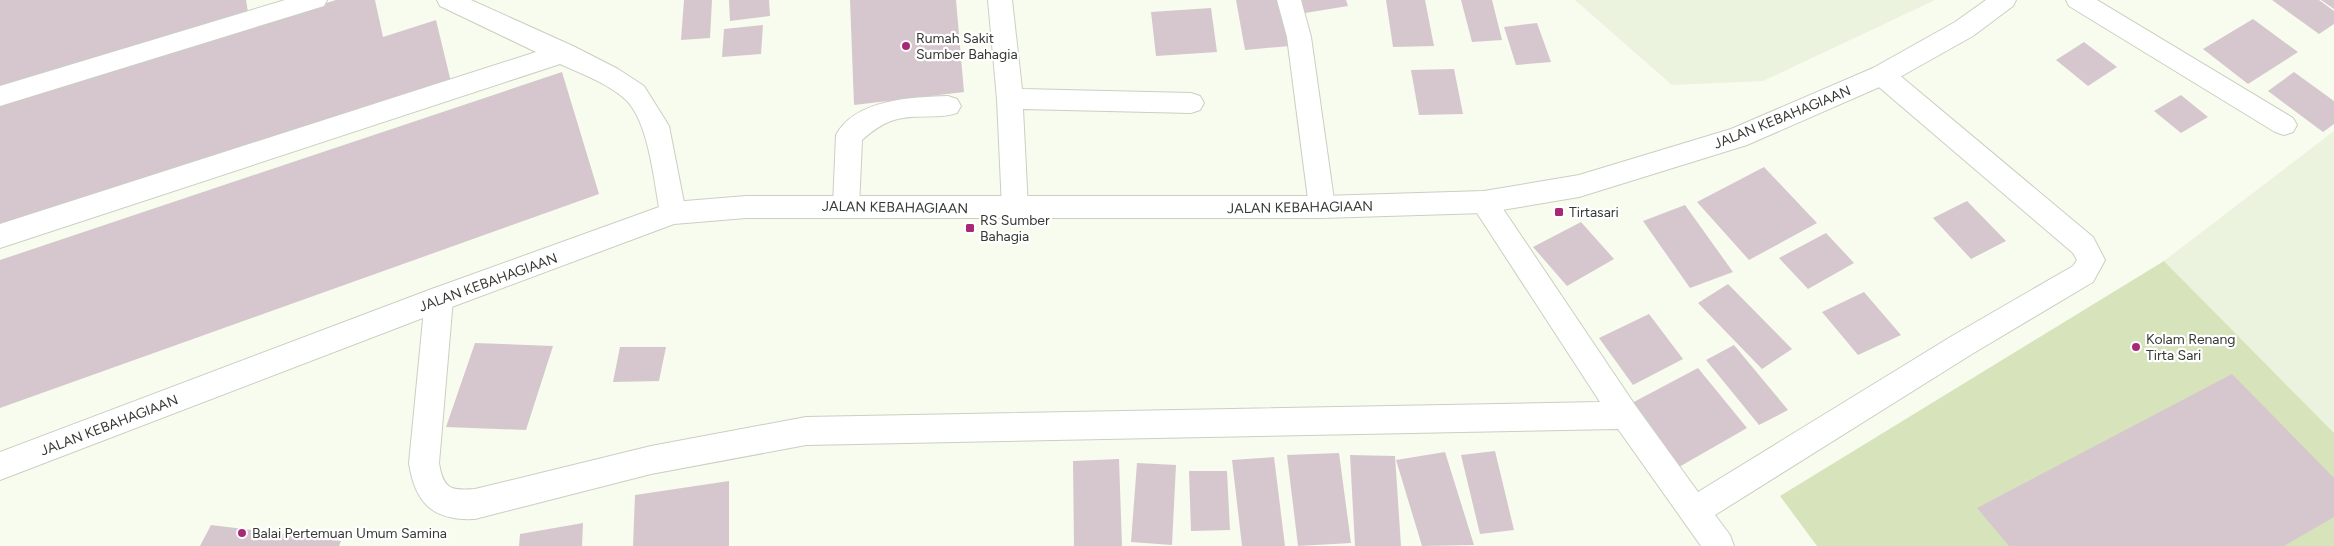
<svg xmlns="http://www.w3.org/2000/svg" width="2334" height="546" font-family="Figtree,sans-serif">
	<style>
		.built { fill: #ebf2dd }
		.green { fill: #d7e3bb }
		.building { fill: #d6c7ce }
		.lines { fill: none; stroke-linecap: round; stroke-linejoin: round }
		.minor-casing { stroke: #cacfc1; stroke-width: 2 }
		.tertiary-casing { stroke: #cacfc1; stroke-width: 2 }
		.minor { fill: #fff; fill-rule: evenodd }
		.tertiary { fill: #fff; fill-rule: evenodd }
		.poi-dot { fill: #a82877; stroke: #fff; stroke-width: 2 }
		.labels { text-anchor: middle; stroke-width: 4.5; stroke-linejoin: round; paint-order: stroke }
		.poi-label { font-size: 14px; fill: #373934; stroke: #fff; text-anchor: start }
		.street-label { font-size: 14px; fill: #373934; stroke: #fff }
	</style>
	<rect width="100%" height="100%" fill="#f7fcee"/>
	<path class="built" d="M1575,0H1935L1763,81L1672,85Z
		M2334,131V433L2164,261Z"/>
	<path class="green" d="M2164,261L2334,433V546H1817L1780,496Z"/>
	<path class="building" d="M0,0H246L248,12L0,88Z
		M336,0H375L383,37L436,20L451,82L0,231V105Z
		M684,0H712L710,38L681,40Z
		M729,0H769L770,16L730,21Z
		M850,0H956L964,92L854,105Z
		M1236,0H1280L1290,46L1245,50Z
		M1294,0H1346L1348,6L1299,14Z
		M1386,0H1425L1434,46L1393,47Z
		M1461,0H1492L1502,40L1472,42Z
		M2272,0H2319L2334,11V24L2319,34Z
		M2321,0H2334V9Z
		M1211,8L1217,52L1156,56L1151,12Z
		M2253,19L2298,52L2248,84L2203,49Z
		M1537,23L1551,62L1516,65L1504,27Z
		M763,25L761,54L722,57L724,29Z
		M2084,42L2117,67L2088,86L2056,60Z
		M1454,69L1463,114L1419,115L1411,70Z
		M562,72L599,194L0,408V260Z
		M2294,72L2334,101V124L2323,132L2268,91Z
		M2181,95L2208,117L2181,133L2154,111Z
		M1764,167L1817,223L1749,260L1697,202Z
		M1967,201L2006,241L1971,259L1933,218Z
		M1685,205L1733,272L1690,288L1643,221Z
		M1581,222L1614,259L1567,286L1533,247Z
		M1826,233L1854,263L1808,289L1779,258Z
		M1728,284L1792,349L1762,369L1698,303Z
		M1864,292L1901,335L1858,355L1822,312Z
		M1649,314L1683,359L1633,385L1599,338Z
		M475,343L553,346L526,430L446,427Z
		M1734,345L1788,410L1759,425L1706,360Z
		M620,347H666L659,381L613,382Z
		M1698,368L1747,428L1679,467L1630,404Z
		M2232,374L2334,478V517L2284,546H2009L1977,508Z
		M1495,451L1514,530L1480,534L1461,455Z
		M1445,452L1474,545L1422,546L1396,460Z
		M1339,453L1351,543L1298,546L1287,455Z
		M1350,455L1395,456L1401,546H1355Z
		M1274,457L1285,546H1242L1232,460Z
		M1119,459L1122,546H1074L1073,461Z
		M1137,463L1176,465L1172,545L1131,542Z
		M1189,471H1227L1230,530L1191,531Z
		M729,481V546H633L635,495Z
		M583,523L582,546H519L520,534Z
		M211,525L341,541L339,546H200Z"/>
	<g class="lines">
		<defs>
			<path id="minor" d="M285,0H327L324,6L0,106V86Z
				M437,0H471L573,46L618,69L644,86L669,126L686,213L682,221L673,224L664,221L660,213C654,182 649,121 625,99C607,83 582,74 560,64L0,248V224L536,52L440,6Z
				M988,0H1012L1022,89L1191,93L1200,96L1204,103L1200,110L1191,113L1023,109L1028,208L1024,216L1015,219L1006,216L1002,208L997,99Z
				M1277,0H1301L1311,37L1335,207L1331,215L1322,218L1313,215L1309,207L1287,37Z
				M2066,0H2097L2293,118L2297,125L2293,132L2284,135L2275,132L2069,6Z
				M1882,65L1891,68L2093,237L2105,260L2093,282L1972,354L1715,515L1730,535L1734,546H1701L1618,429L806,445L651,474L475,519C434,521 415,504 409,463L425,299L429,290L439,287L449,290L453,299L439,463C443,489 451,491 475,489L651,446L806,417L1600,402L1475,210L1471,202L1475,194L1484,191L1493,194L1635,405L1698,492L1952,336L2073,266L2077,260L2073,253L1873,82L1869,75L1873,68Z
				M948,96L957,99L961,106L957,113C936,120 912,113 891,121C880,125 871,132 862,140L859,206L855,214L846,217L837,214L833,206L836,135C855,99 913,97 948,96Z"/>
			<path id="tertiary" d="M1986,0H2016L2013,6L1973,36L1891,82L1747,145L1579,197L1484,213L1322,218H746L674,224L449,308L0,480V452L429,290L673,202L746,196H1322L1484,191L1579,175L1731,129L1873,68L1955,22Z"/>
		</defs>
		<use href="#minor" class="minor-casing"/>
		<use href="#tertiary" class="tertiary-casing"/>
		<use href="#minor" class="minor"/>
		<use href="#tertiary" class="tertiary"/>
	</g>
	<g class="poi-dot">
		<circle cx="906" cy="46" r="5"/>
		<rect x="1554" y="207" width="10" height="10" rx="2.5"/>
		<rect x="965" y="223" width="10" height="10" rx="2.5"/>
		<circle cx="2136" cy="347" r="5"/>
		<circle cx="242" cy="533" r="5"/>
	</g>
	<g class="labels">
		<g class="poi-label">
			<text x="916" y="43">Rumah Sakit<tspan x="916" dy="16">Sumber Bahagia</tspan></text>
			<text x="1569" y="217">Tirtasari</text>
			<text x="980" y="225">RS Sumber<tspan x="980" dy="16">Bahagia</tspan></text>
			<text x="2146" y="344">Kolam Renang<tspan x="2146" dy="16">Tirta Sari</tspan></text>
			<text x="252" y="538">Balai Pertemuan Umum Samina</text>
		</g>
		<g class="street-label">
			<text transform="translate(1782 117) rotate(-22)" y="5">JALAN KEBAHAGIAAN</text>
			<text transform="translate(895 207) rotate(1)" y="5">JALAN KEBAHAGIAAN</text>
			<text transform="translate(1300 207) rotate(-1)" y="5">JALAN KEBAHAGIAAN</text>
			<text transform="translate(488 282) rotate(-20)" y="5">JALAN KEBAHAGIAAN</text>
			<text transform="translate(109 425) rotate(-21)" y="5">JALAN KEBAHAGIAAN</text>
		</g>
	</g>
</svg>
